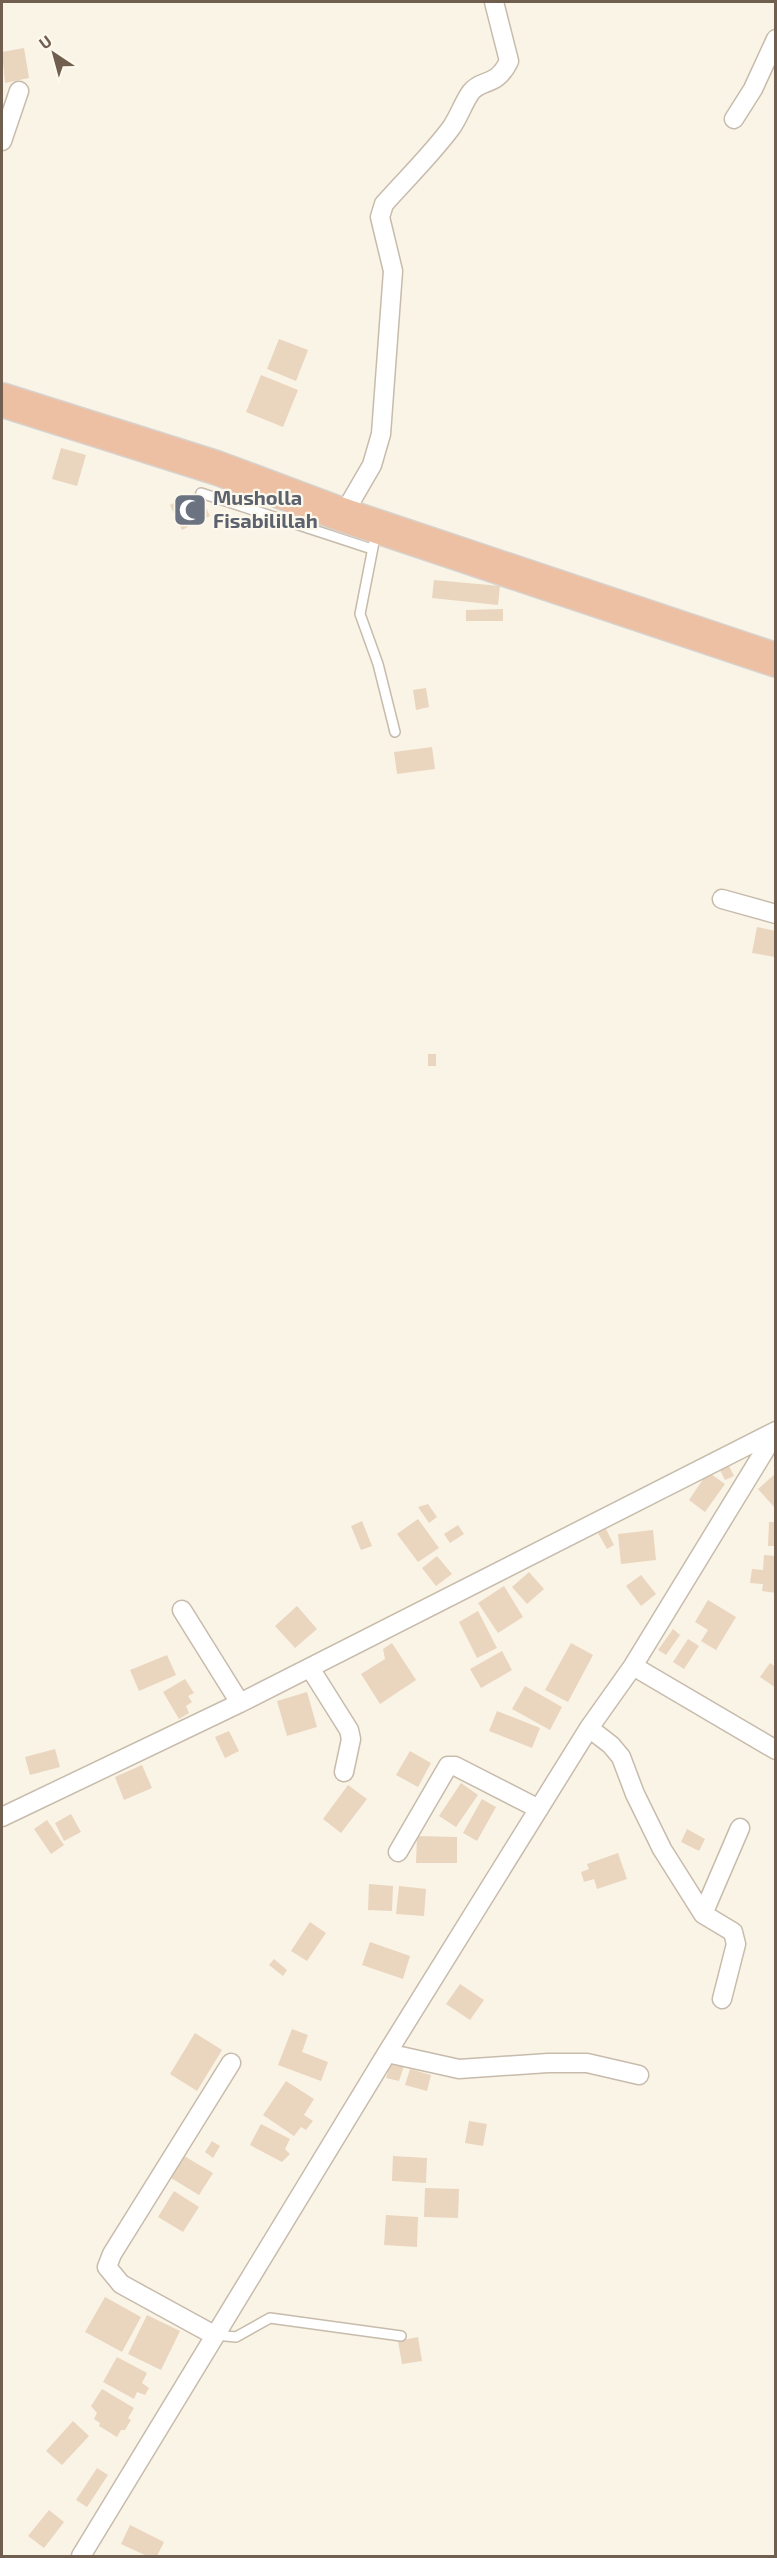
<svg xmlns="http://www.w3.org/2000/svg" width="777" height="2558" font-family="'Exo 2',sans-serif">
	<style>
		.building { fill: #ead5bf }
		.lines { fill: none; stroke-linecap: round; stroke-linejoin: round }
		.lane-casing { stroke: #c7bbac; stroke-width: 12 }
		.street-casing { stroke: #c7bbac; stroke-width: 21 }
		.highway-casing { stroke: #d7d2cd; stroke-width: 36 }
		.lane { stroke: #fff; stroke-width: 9 }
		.street { stroke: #fff; stroke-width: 18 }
		.highway { stroke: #edc0a4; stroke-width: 33 }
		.labels { text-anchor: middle; stroke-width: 4.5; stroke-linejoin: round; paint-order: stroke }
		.worship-label { font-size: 20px; font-weight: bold; fill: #5b616d; stroke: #fdf8ec; text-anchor: start }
	</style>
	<rect width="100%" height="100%" fill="#faf4e6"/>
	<path class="building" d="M24,48L29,78L5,83L2,52Z
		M279,339L308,350L296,381L267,369Z
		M261,375L298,390L283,427L246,412Z
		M61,448L86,455L77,486L52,479Z
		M198,491L210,516L182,530L170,505Z
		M434,580L500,586L498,605L432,598Z
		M503,609V621H466V610Z
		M426,688L429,707L416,710L413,690Z
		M432,747L435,769L397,774L394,752Z
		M757,927L776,931L775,957L752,953Z
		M428,1054H436V1066H428Z
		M729,1466L734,1476L725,1480L720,1470Z
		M708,1472L725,1484L705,1512L689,1500Z
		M776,1473V1509L758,1489Z
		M428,1504L437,1517L429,1523L418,1507Z
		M418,1519L439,1548L418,1562L397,1534Z
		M362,1521L372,1546L361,1550L351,1526Z
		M769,1522H776V1546H768Z
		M458,1525L464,1534L450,1543L444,1534Z
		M606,1529L614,1545L607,1549L598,1533Z
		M653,1530L656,1560L621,1564L618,1534Z
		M764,1555L776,1556V1593L762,1591L763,1584L750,1583L752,1569L763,1570Z
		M437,1556L452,1574L436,1586L422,1568Z
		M529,1572L544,1589L527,1604L512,1587Z
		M641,1575L656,1594L641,1606L626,1586Z
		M504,1586L523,1617L498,1633L478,1603Z
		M708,1600L736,1617L716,1650L701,1641L708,1630L695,1622Z
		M297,1606L317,1629L295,1648L275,1626Z
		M478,1611L497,1648L477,1658L459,1622Z
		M673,1629L680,1635L666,1655L658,1650Z
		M688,1639L699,1646L684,1669L673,1662Z
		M392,1643L416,1680L380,1704L361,1674L385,1659L383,1649Z
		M571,1643L593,1655L568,1702L545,1690Z
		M502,1651L512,1670L481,1688L470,1669Z
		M167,1655L176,1675L139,1691L130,1670Z
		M770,1663L776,1667V1688L760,1677Z
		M185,1679L194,1693L188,1696L192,1702L186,1706L189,1713L179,1719L163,1692Z
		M525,1686L562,1707L550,1730L512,1709Z
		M307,1692L317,1727L287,1736L277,1701Z
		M497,1711L540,1728L532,1748L489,1731Z
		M229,1731L239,1751L225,1758L215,1737Z
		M55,1749L60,1767L30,1775L25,1757Z
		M410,1751L431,1763L418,1787L396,1775Z
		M142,1765L152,1788L124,1800L115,1777Z
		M461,1783L478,1795L456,1827L439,1816Z
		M348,1785L367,1799L341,1833L323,1819Z
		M482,1799L496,1807L477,1841L463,1833Z
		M71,1814L81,1832L64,1841L55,1823Z
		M47,1820L64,1845L51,1854L34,1829Z
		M687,1829L705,1839L699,1851L681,1842Z
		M417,1836L457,1837V1863H416Z
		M618,1853L627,1879L597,1889L594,1879L584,1882L581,1872L589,1869L587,1864Z
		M369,1884L393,1886L392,1911L368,1910Z
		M399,1886L426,1889L424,1916L396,1914Z
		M310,1922L326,1933L307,1961L291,1951Z
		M370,1942L410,1956L403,1979L362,1965Z
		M274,1959L287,1970L283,1976L269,1965Z
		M460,1984L484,2000L470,2020L446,2004Z
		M292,2029L308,2035L302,2052L328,2062L321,2081L278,2065Z
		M195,2033L222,2050L197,2091L170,2074Z
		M391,2062L404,2066L399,2081L386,2078Z
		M410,2069L431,2075L427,2091L405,2085Z
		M286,2081L314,2099L304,2115L313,2121L306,2130L301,2127L294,2136L263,2115Z
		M469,2121L487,2124L483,2146L465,2143Z
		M261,2124L290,2139L285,2149L290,2154L282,2162L250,2145Z
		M212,2141L220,2146L213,2158L205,2152Z
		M184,2156L213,2173L199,2195L171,2178Z
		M393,2156L427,2158L426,2183L392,2181Z
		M425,2188L459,2189L458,2218L424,2217Z
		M174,2191L199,2207L183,2232L158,2217Z
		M386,2215L418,2217L417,2247L384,2245Z
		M105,2297L141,2317L122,2352L85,2332Z
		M147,2315L180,2331L161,2370L128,2354Z
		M418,2337L422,2361L402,2364L398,2341Z
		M117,2357L147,2373L142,2383L149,2388L145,2395L137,2392L134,2399L103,2382Z
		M102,2389L134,2408L128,2418L131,2420L125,2430H121L117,2437L99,2426L100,2423L94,2419L97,2413L91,2406Z
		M73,2421L89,2436L62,2465L46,2451Z
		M97,2468L108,2475L87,2507L76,2500Z
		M49,2510L64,2522L44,2548L28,2536Z
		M130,2525L164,2542L157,2556H147L121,2544Z"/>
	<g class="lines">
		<defs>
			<path id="lane" d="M201,493L372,549
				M376,532L360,614L378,664L395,732
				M215,2335L236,2337L270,2318L401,2336"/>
			<path id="street" d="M734,119L753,89L776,39
				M2,141L19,91
				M343,515L372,465L381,434L393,271L380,217L384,204C406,179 431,155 451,128C459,117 463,103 471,92C482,78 496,88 509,61L494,2
				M722,899L776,914
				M182,1610L240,1703
				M633,1666L776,1750
				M310,1668L349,1730L351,1739L344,1772
				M589,1728L611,1745L621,1757L635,1794L662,1849L703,1914L733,1932L736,1944L722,1999
				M2,1817L240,1703L776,1431
				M398,1852L448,1766H455L539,1809
				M703,1914L740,1828
				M387,2053L459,2069L548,2063H587L639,2075
				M214,2335L121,2284L107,2267L112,2254L231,2063
				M81,2556L387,2053L589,1728L633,1666L776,1432"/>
			<path id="highway" d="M2,400L217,468L343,515L776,660"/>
		</defs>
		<use href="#lane" class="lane-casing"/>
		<use href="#street" class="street-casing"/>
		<use href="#highway" class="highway-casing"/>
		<use href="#lane" class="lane"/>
		<use href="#street" class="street"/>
		<use href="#highway" class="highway"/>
	</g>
	<defs>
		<symbol id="mosque-square" viewBox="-11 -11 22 22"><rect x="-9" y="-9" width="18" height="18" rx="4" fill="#6b7280" stroke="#fdf8ec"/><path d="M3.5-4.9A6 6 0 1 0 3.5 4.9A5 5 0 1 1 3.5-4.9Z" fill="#fff"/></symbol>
	</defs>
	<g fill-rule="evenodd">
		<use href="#mosque-square" x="171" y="491" width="38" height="38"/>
	</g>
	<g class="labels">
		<g class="worship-label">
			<text x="213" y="505">Musholla<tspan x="213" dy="23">Fisabilillah</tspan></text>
		</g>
	</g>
	<rect width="777" height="2558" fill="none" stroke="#705e4e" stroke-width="6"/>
	<g transform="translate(54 54) rotate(324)" stroke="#fdf8ec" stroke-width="4.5" paint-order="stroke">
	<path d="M0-4.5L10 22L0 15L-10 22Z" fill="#705e4e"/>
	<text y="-9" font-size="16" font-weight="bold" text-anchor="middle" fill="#705e4e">U</text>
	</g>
</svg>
